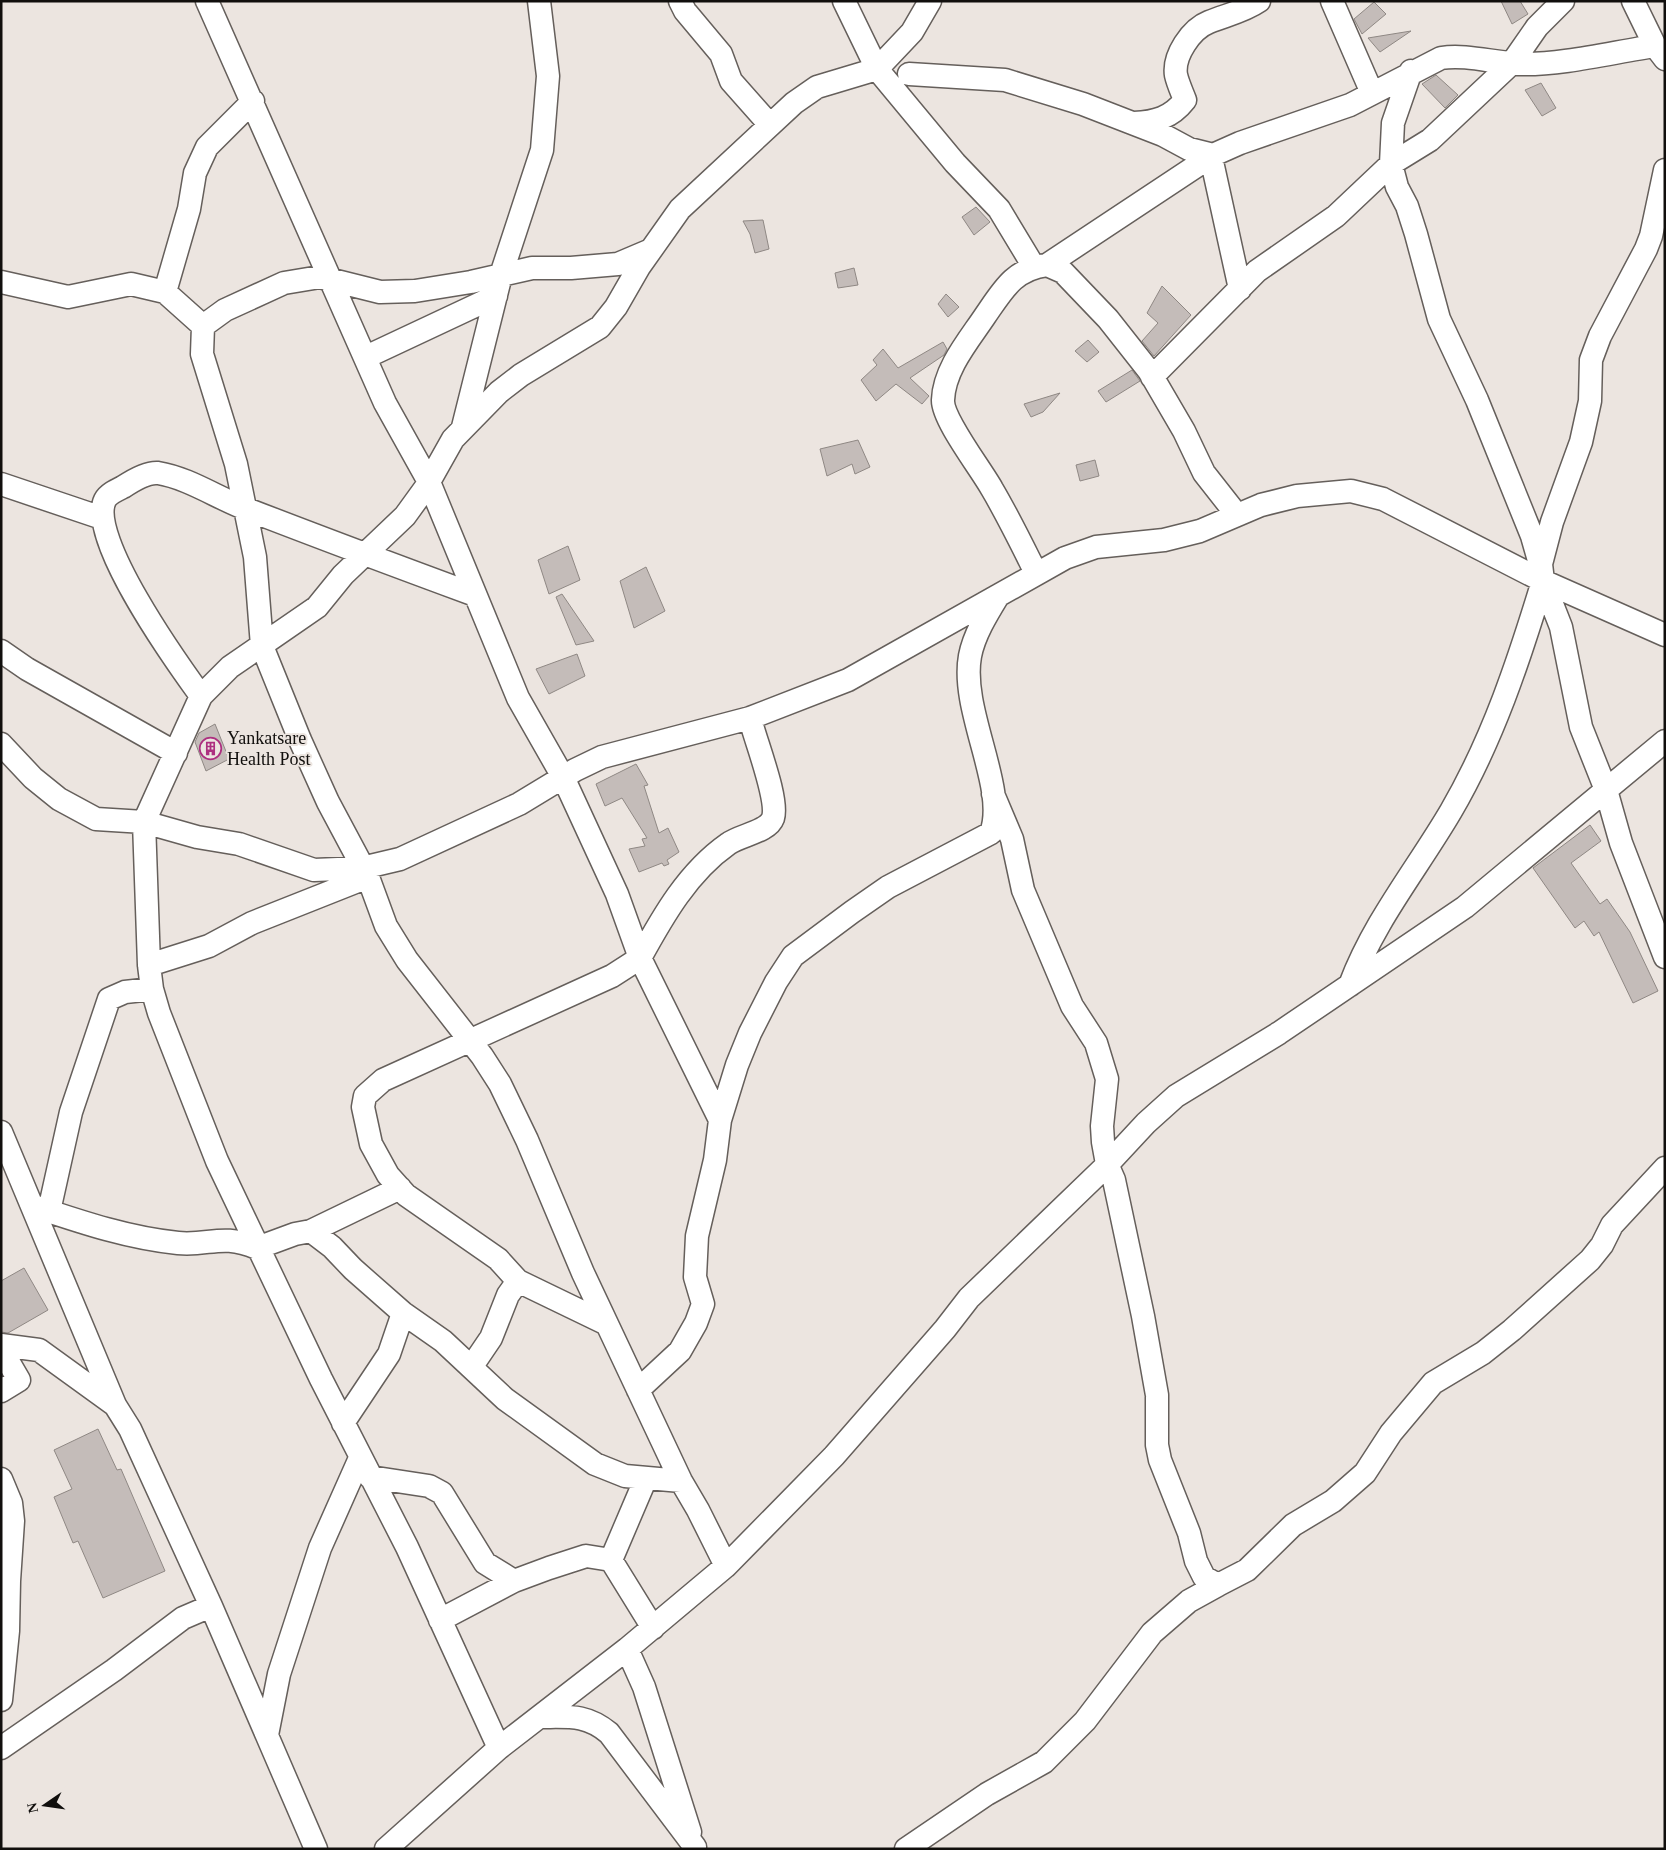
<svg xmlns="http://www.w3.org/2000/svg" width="1666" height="1850" font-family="'Times New Roman',serif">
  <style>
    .building { fill: #c4bcb9; stroke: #8f8884 }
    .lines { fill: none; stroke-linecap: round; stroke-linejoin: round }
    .minor-casing { stroke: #655f5b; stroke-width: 25 }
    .minor { stroke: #fff; stroke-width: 22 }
    .labels { text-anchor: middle; stroke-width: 4; stroke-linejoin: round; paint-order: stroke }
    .poi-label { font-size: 18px; fill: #110f0d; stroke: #ece5e0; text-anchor: start }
  </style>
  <rect width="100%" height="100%" fill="#ece5e0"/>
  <!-- building -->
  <path class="building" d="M1501 1H1520L1528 14 1512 24Z
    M1374 2 1386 14 1362 34 1354 19Z
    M1411 31 1380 52 1368 38Z
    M1436 75 1458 95 1445 108 1422 84Z
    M1541 83 1556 108 1542 116 1525 90Z
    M976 207 990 222 974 235 962 217Z
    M763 220 769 249 755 253 750 234 743 221Z
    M854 268 858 285 838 288 835 273Z
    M1162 286 1191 315 1154 356 1142 341 1158 323 1147 313Z
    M946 294 959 307 948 317 938 304Z
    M1088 340 1099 352 1087 362 1075 351Z
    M943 342 947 349 944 355 910 378 929 396 922 404 896 384 876 401 861 380 877 365 873 360 883 349 898 368Z
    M1132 370 1140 381 1106 402 1098 391Z
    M1060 393 1043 412 1031 417 1024 404Z
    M858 440 870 467 855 474 852 464 827 476 820 449Z
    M1095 460 1099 476 1080 481 1076 465Z
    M568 546 580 580 549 594 538 560Z
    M646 567 665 611 634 628 620 581Z
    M562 594 594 641 576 645 556 597Z
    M577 654 585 676 549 694 536 669Z
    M215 724 229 759 206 771 195 742 199 733Z
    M636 764 648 785 644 786 659 833 668 828 679 852 667 860 669 864 664 866 662 863 639 872 629 849 645 846 642 839 647 838 622 798 605 806 596 784Z
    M1590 825 1601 841 1571 863 1600 904 1607 899 1630 932 1658 991 1633 1003 1599 932 1594 936 1584 921 1575 928 1533 868Z
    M24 1268 48 1310 8 1333 1 1332V1281Z
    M98 1429 117 1470 121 1469 165 1571 103 1598 78 1541 73 1543 54 1497 72 1489 54 1450Z"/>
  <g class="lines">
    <defs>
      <path id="minor" d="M207 1 385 403 429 482 518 698 563 777 617 894 640 958 612 976 383 1080 365 1096 363 1107 371 1144 388 1175 406 1195 498 1259 518 1281 607 1324
        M680 1 685 11 721 54 731 81 770 125
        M844 1 877 69 955 163 999 209 1034 267
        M1332 1 1372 93
        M1633 1 1655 46 1665 59
        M1411 71 1393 123 1391 164 1397 187 1407 206 1416 234 1439 319 1477 400 1532 536 1540 564
        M909 74 1005 80 1083 104 1163 135 1189 149 1213 155
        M1134 123C1155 122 1171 118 1185 100 1182 92 1178 84 1176 75 1173 56 1191 29 1209 22 1226 15 1243 12 1259 1
        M1211 157 1240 289
        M1665 170 1651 236 1646 249 1600 336 1591 360 1590 401 1581 442 1552 522 1541 564 1543 581 1561 627 1581 727 1606 790 1621 843 1665 957
        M651 250 618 264 571 268H532L471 282 415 291 380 292 320 277 284 283 225 310 203 326 202 354 236 464 255 557 262 646 300 740 328 802 368 877 386 926 407 960 482 1056 500 1084 527 1140 583 1273 681 1481 698 1510 726 1566
        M1047 265 1063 272 1108 319 1149 371 1184 431 1204 473 1237 515
        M1 282 68 297 131 284 165 292 203 326
        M165 292 189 209 195 173 207 147 253 101
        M366 357 496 296
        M1152 377 1257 271 1336 216 1391 164 1430 140 1512 63 1537 27 1563 1
        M463 427 501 275 542 150 548 76 539 1
        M1 484 102 518
        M1036 573C1022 545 1008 516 992 489 981 469 942 419 943 400 944 369 969 340 985 316 1003 290 1014 269 1047 265L1213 155 1240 143 1350 105 1441 58C1467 54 1494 63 1521 64 1562 65 1614 52 1655 46
        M1 651 27 669 176 753
        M201 696C177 663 87 537 105 500 108 494 117 490 123 487 132 481 147 472 158 473 189 478 219 499 249 510 324 539 399 567 475 595
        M1 744 33 778 59 799 96 819 144 822 197 837 239 844 314 870 362 868 400 859 519 804 575 770 602 757 750 718 848 680 1065 558 1096 547 1164 540 1200 531 1261 505 1297 496 1351 491 1383 499 1543 581 1665 635
        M993 794 1012 839 1023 890 1072 1006 1096 1043 1107 1079 1102 1126 1103 1142 1107 1164 1114 1180 1143 1316 1157 1395V1445L1160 1460 1189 1533 1196 1561 1204 1577 1218 1585 1247 1570 1293 1525 1333 1501 1365 1473 1391 1433 1433 1383 1483 1353 1512 1330 1590 1260 1602 1245 1612 1225 1665 1168
        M149 965 209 946 252 923 368 877
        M1350 985C1374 921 1417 869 1451 811 1493 739 1519 660 1543 581
        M720 1120 640 958C663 916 688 872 728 844 740 835 768 832 773 818 779 799 755 740 750 718
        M1 1132 115 1405 130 1429 211 1606 316 1849
        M33 1206C81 1222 128 1238 178 1243 210 1246 222 1233 257 1248L295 1234 311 1231 332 1247 353 1269 403 1313 443 1341 505 1399 595 1464 625 1476 681 1481
        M49 1211 71 1112 109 999 125 992 152 989
        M311 1231 400 1188
        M1 1345 39 1350 115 1405
        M1 1349 19 1380 1 1391
        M472 1366 491 1338 508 1295 518 1281
        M638 1390 680 1351 696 1323 703 1304 695 1277 697 1236 715 1160 720 1120 737 1065 750 1033 776 982 793 956 852 912 888 887 991 833C1008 788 960 711 970 656 974 635 987 614 998 596
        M343 1423 389 1354 403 1313
        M370 1477 429 1486 442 1493 485 1563 514 1581
        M1 1479 11 1503 13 1521 9 1581 8 1631 1 1700
        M611 1560 646 1478
        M440 1620 514 1581 549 1568 586 1556 611 1560 653 1628
        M627 1649 644 1687 690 1832
        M540 1717C569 1717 586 1714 609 1733L695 1847
        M267 1735 279 1674 320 1548 360 1458
        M1 1748 114 1670 183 1618 211 1606
        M499 1748 407 1547 321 1379 217 1161 159 1013 152 989 149 965 144 822 201 696 230 667 317 607 343 575 405 516 426 487 453 439 499 392 521 375 600 327 616 307 639 267 680 209 794 103 817 87 877 69 912 32 930 1
        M386 1849 499 1748 627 1649 726 1566 834 1456 945 1329 969 1298 1106 1166 1146 1123 1176 1096 1279 1033 1465 907 1665 741
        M906 1849 987 1794 1044 1762 1085 1721 1152 1633 1189 1601 1218 1585"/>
    </defs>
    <!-- minor casing -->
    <use href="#minor" class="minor-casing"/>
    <!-- minor -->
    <use href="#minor" class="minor"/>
  </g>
  <!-- icons -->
  <defs>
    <symbol id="building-ring" viewBox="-11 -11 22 22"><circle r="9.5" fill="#ece5e0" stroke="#ad3080" stroke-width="1.5"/><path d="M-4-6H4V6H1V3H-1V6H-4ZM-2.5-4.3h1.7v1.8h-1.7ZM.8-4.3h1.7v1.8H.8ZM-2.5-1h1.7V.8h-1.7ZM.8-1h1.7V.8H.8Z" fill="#ad3080"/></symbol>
  </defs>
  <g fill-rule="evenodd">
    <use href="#building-ring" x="198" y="736" width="25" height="25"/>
  </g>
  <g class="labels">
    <!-- poi labels -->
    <g class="poi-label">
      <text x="227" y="744">Yankatsare<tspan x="227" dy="21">Health Post</tspan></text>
    </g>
  </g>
  <!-- border -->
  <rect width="1666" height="1850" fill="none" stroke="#110f0d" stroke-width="5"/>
  <!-- north arrow -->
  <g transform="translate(45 1805) rotate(257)" stroke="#ece5e0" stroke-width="4" paint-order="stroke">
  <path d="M0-4L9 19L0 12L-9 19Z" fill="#110f0d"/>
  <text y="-8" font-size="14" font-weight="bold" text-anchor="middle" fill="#110f0d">N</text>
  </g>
</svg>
